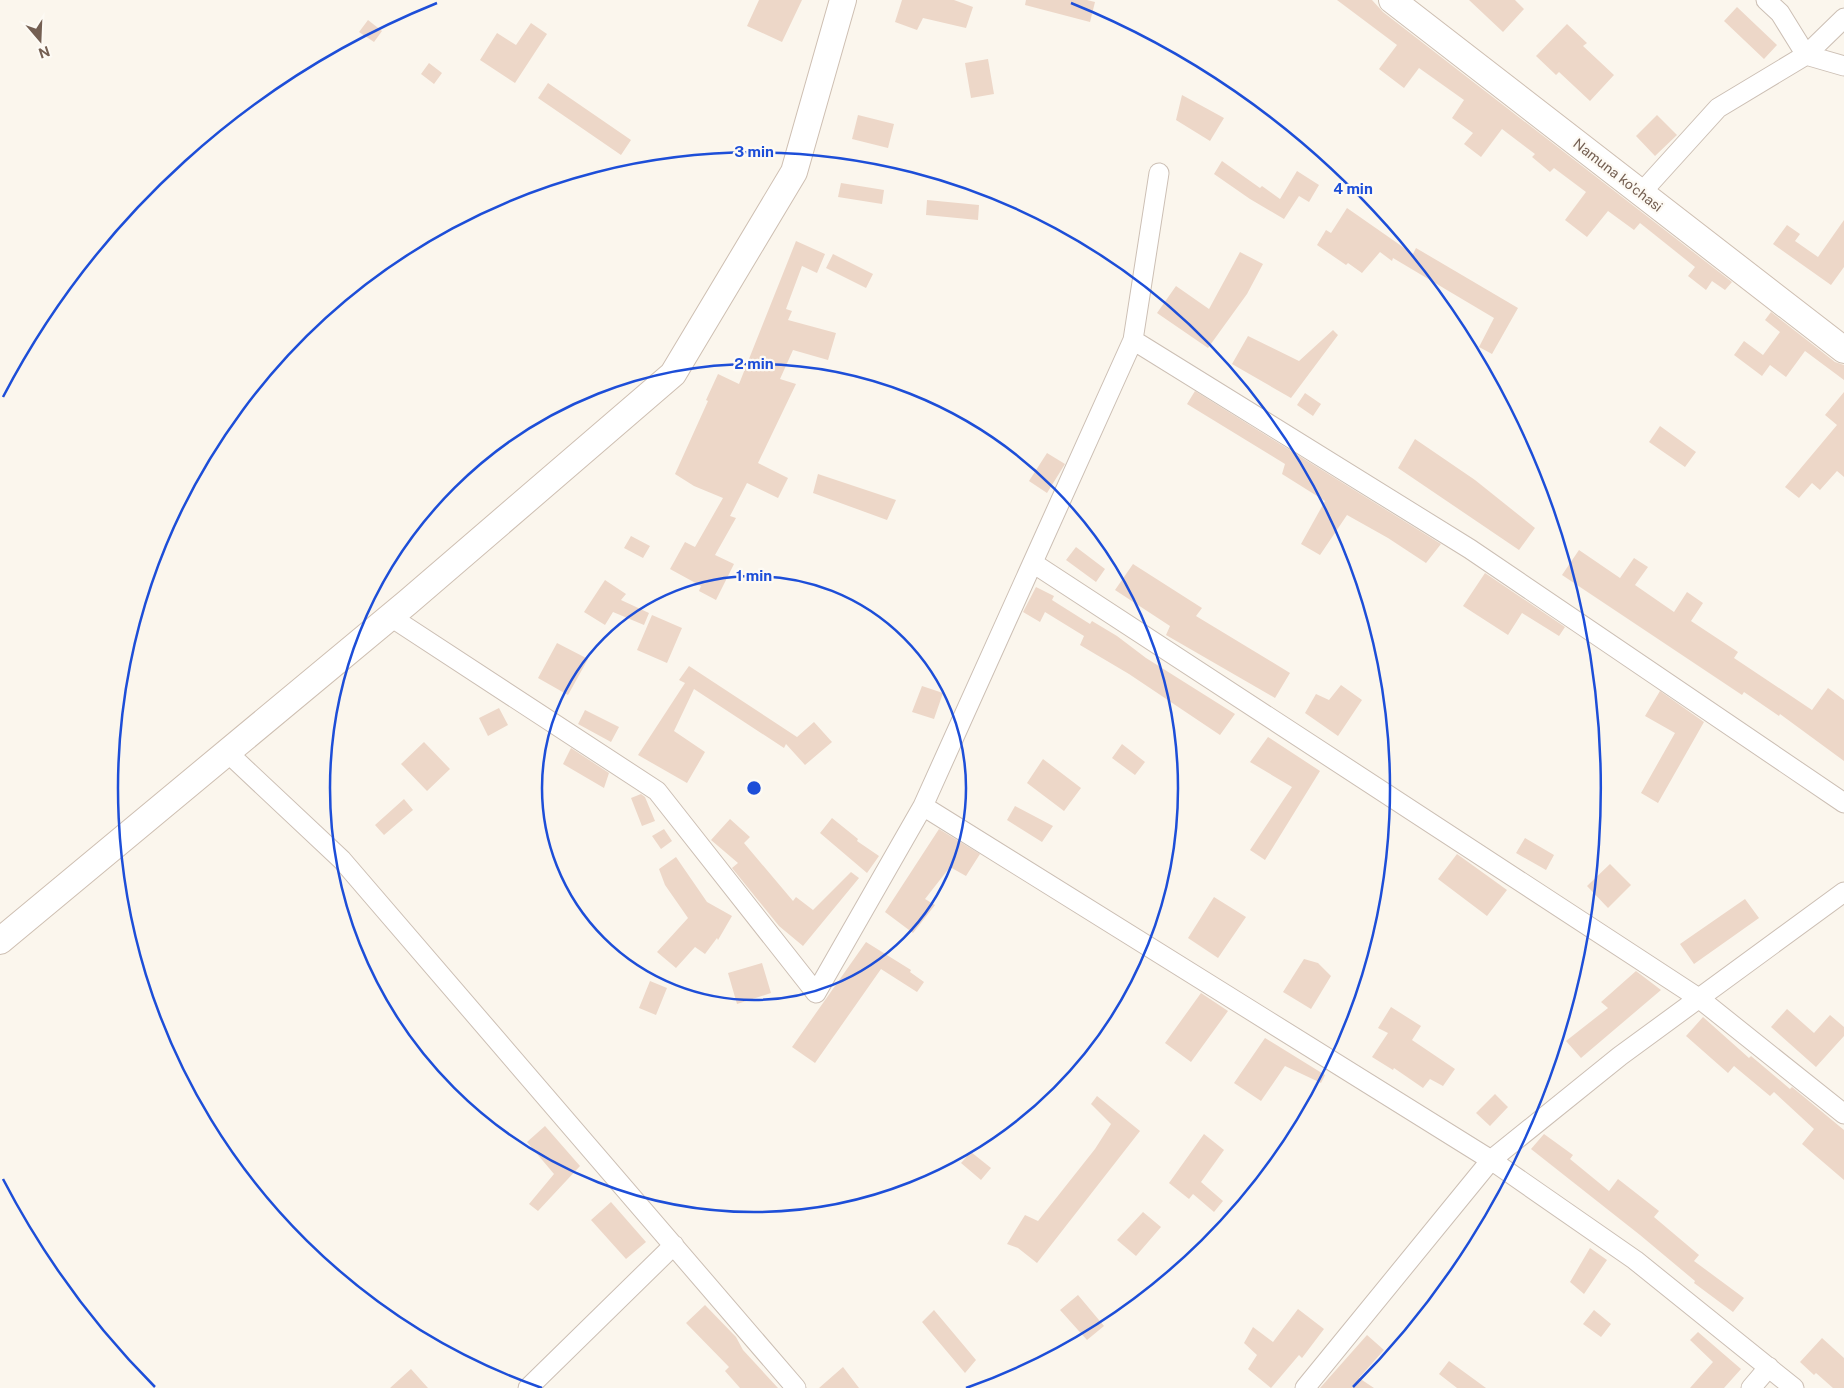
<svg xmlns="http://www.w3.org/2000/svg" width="1844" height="1388" font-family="'Public Sans',sans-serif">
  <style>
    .building { fill: #edd7c8 }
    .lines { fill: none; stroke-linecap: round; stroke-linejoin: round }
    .minor-casing { stroke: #ccbfb4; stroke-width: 21 }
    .secondary-casing { stroke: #cebfb2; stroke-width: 28 }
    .minor { stroke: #fff; stroke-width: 19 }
    .secondary { stroke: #fff; stroke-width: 26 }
    .ring { fill: none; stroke: #1d4ed8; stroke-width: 2.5 }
    .labels { text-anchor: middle; stroke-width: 4.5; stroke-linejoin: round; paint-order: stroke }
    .street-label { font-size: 14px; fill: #745f52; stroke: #fdfaf4 }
    .centre { fill: #1d4ed8; stroke: #fdfaf4; stroke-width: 2.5 }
    .ring-label { font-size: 15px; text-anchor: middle; font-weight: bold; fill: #1d4ed8; stroke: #fdfaf4; stroke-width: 4.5; stroke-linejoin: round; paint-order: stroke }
  </style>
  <rect width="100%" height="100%" fill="#fbf6ed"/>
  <!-- building -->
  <path class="building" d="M759 0H802L782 42 747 26Z
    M902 0H954L973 7 966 28 923 18 917 30 895 22Z
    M1026 0H1087L1095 2 1090 22 1025 5Z
    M1337 0H1372L1383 12 1732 282 1725 290 1712 281 1706 290 1688 276 1695 267 1640 223 1634 230 1608 211 1587 237 1565 220 1586 192 1554 168 1550 172 1532 157 1535 154 1502 129 1481 157 1464 144 1473 133 1452 118 1464 100 1419 68 1404 88 1379 69 1397 45Z
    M1469 0H1515L1524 9 1503 32Z
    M1737 7 1777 45 1764 59 1724 21Z
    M368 20 382 31 374 42 359 32Z
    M531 23 547 34 515 83 480 60 497 33 516 45Z
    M1567 24 1587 43 1583 46 1614 75 1590 101 1559 72 1556 75 1536 56Z
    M988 59 994 94 971 98 965 63Z
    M429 63 442 73 434 84 421 74Z
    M548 83 631 140 621 155 538 98Z
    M1182 95 1224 118 1210 141 1176 120Z
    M858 115 894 124 888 148 852 139Z
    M1657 115 1677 135 1655 156 1636 136Z
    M1222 161 1260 188 1262 186 1280 199 1297 171 1319 185 1309 202 1299 196 1284 219 1250 199 1214 174Z
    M841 183 884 190 882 204 838 197Z
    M927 200 979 205 978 220 926 215Z
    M1347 208 1413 254 1416 248 1518 308 1492 354 1479 347 1494 318 1393 258 1392 261 1380 252 1362 273 1348 263 1346 265 1317 245 1326 230 1331 233Z
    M1844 220V267L1831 285 1773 244 1787 225 1800 234 1795 241 1818 257Z
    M796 241 825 254 817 273 802 266 786 309 792 311 788 320 836 333 828 360 793 350 780 379 796 384 758 463 788 478 778 498 747 483 730 516 736 518 715 555 734 564 716 600 699 591 701 586 670 569 685 542 695 547 723 498 694 486 675 474 708 401 706 400 718 374 739 384Z
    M1240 252 1263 264 1247 294 1208 348 1157 313 1176 286 1209 309Z
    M833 254 873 274 866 288 826 268Z
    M1771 312 1835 362 1844 365V380L1805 351 1786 377 1770 365 1762 376 1734 355 1744 341 1763 355 1780 332 1765 320Z
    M1333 330 1338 335 1291 398 1232 364 1248 336 1299 361Z
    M1195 391 1441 544 1426 563 1388 538 1347 515 1320 555 1301 544 1325 501 1282 474 1285 464 1187 404Z
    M1844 392V477L1837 471 1820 490 1812 483 1799 498 1785 487 1837 425 1825 415Z
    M1305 393 1321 404 1313 416 1297 405Z
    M1660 426 1696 452 1685 467 1649 442Z
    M1415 439 1475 480 1535 528 1519 550 1398 468Z
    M1047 453 1065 464 1047 493 1029 481Z
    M818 474 896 500 887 520 813 493Z
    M631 536 650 546 643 558 624 548Z
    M1076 547 1105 569 1096 582 1066 560Z
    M1579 550 1620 578 1634 558 1648 567 1635 585 1674 612 1687 592 1703 603 1691 621 1738 652 1734 658 1812 710 1828 688 1844 700V761L1780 714 1779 716 1744 692 1742 695 1562 575Z
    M1133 564 1202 608 1196 616 1290 673 1275 698 1166 635 1170 626 1115 590Z
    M1485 573 1565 627 1559 636 1522 613 1508 635 1463 606Z
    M605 580 626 594 621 600 649 613 644 625 613 612 605 625 584 612Z
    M1036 587 1054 596 1052 600 1090 624 1092 621 1117 636 1146 658 1235 714 1220 735 1129 674 1080 645 1084 636 1045 612 1040 622 1023 612Z
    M652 615 682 628 667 663 637 650Z
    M557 643 588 659 568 695 538 678Z
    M689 666 797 737 814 722 832 742 805 765 786 744 784 748 694 689 674 731 705 752 687 783 638 755 685 683 679 680Z
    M1341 685 1362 700 1338 736 1305 713 1316 694 1329 700Z
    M922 686 943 693 934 719 912 712Z
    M1660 691 1704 722 1658 803 1641 793 1675 733 1645 716Z
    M499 708 508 725 488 736 479 718Z
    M585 710 619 727 611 742 578 724Z
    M1268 737 1320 771 1265 860 1250 850 1292 787 1250 762Z
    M424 742 450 769 427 791 401 764Z
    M1122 744 1145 762 1135 775 1112 758Z
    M571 748 609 773 604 788 563 764Z
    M1043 759 1081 788 1064 811 1027 783Z
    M641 794 645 797 655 821 642 826 631 798Z
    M404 799 413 810 384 835 375 825Z
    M1015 806 1053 826 1042 842 1007 820Z
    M832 818 858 839 857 841 879 856 867 873 820 833Z
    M730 819 750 837 744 843 793 901 796 897 813 910 851 872 859 878 803 946 779 926 732 868 738 863 711 840Z
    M664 829 672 841 661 849 652 836Z
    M939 829 980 854 966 876 950 867 925 899 935 905 913 933 885 912Z
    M1525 838 1554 855 1546 870 1516 853Z
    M1457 854 1507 890 1487 916 1438 879Z
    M676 857 707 902 732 916 718 940 717 938 705 954 695 947 676 968 657 952 688 918 665 885 659 869Z
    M1610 864 1631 885 1608 908 1587 886Z
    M1214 897 1246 917 1218 958 1188 938Z
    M1745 899 1759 918 1694 964 1680 944Z
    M866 942 911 970 910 972 924 982 917 992 881 969 815 1063 792 1047Z
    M1304 959 1318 963 1331 976 1311 1009 1283 992Z
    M762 963 771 993 737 1004 728 973Z
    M1636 971 1661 990 1581 1058 1566 1041 1608 1008 1601 1002Z
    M650 981 667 988 656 1015 639 1008Z
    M1201 993 1228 1011 1191 1062 1165 1043Z
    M1391 1007 1421 1026 1412 1040 1455 1069 1443 1086 1430 1079 1423 1088 1394 1068 1393 1070 1372 1057 1388 1033 1378 1028Z
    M1787 1009 1814 1033 1830 1015 1844 1027V1036L1816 1067 1771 1027Z
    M1703 1017 1749 1058 1751 1056 1790 1089 1792 1087 1844 1130V1180L1802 1144 1814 1129 1774 1092 1770 1096 1734 1066 1728 1073 1686 1036Z
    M1265 1038 1325 1075 1321 1083 1285 1066 1261 1101 1234 1083Z
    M1495 1094 1508 1107 1490 1126 1476 1113Z
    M1097 1096 1140 1131 1037 1263 1018 1248 1007 1244 1025 1215 1038 1221 1095 1149 1111 1124 1091 1104Z
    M545 1126 580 1166 538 1211 529 1204 554 1174 527 1142Z
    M1204 1134 1224 1150 1201 1182 1223 1201 1214 1212 1193 1194 1189 1199 1169 1183Z
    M1544 1134 1573 1155 1570 1159 1609 1191 1618 1179 1659 1211 1654 1217 1699 1255 1694 1261 1744 1298 1733 1312 1694 1283 1695 1281 1640 1235 1531 1149Z
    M971 1152 991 1168 981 1180 961 1163Z
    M611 1202 646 1242 626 1259 591 1220Z
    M1143 1212 1161 1227 1136 1256 1117 1240Z
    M1590 1248 1607 1260 1584 1294 1570 1282Z
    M1078 1295 1104 1326 1087 1340 1060 1310Z
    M705 1305 736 1337 743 1350 778 1388H740L725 1371 729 1367 686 1323Z
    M1298 1309 1324 1329 1302 1358 1299 1355 1271 1388 1248 1369 1257 1355 1244 1343 1253 1327 1273 1342Z
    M934 1310 976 1360 965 1373 922 1322Z
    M1594 1310 1611 1324 1601 1337 1583 1324Z
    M1698 1332 1741 1369 1724 1388H1690L1713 1362 1690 1340Z
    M1367 1335 1384 1350 1359 1378 1374 1388H1320Z
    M1822 1338 1844 1358V1388H1833L1816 1373 1814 1375 1800 1362Z
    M1449 1361 1486 1388H1457L1439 1374Z
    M843 1367 859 1388H819Z
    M411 1369 428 1388H390Z"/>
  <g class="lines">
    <defs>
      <path id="minor" d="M1766 0 1780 13 1806 55 1844 18
        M1641 193 1718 108 1806 55 1844 66
        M1133 340 1470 549 1844 803
        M1033 563 1700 999 1844 1114
        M391 617 657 791 816 993 923 806 1133 340 1159 173
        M227 752 342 860 796 1388
        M923 806 1491 1160 1635 1260 1794 1388
        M528 1388 674 1245
        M1305 1388 1491 1160 1620 1056 1844 892
        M1751 1388 1769 1367"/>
      <path id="secondary" d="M1392 0 1844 350
        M0 941 408 602 673 374 794 172 843 0"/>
    </defs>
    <!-- minor casing -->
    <use href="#minor" class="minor-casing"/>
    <!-- secondary casing -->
    <use href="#secondary" class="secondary-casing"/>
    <!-- minor -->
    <use href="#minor" class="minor"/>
    <!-- secondary -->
    <use href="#secondary" class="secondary"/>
  </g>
  <!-- distance rings -->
  <g class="ring">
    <circle cx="754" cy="788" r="212"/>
    <circle cx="754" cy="788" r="424"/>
    <path d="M542 1388A636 636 0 1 1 966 1388"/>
    <path d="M155 1387A847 847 0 0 1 3 1179M3 397A847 847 0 0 1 437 3M1071 3A847 847 0 0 1 1353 1387"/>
  </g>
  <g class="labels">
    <!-- street labels -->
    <g class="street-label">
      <text transform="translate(1618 175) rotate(38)" y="5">Namuna ko'chasi</text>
    </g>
  </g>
  <circle cx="754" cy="788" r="8" class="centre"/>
  <g class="ring-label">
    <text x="754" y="157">3 min</text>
    <text x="1353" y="194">4 min</text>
    <text x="754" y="369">2 min</text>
    <text x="754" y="581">1 min</text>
  </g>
  <!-- north arrow -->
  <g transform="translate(40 40) rotate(161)" stroke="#fdfaf4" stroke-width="4" paint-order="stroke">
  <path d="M0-4L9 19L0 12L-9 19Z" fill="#745f52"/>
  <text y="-8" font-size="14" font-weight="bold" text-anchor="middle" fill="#745f52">N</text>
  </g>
</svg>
